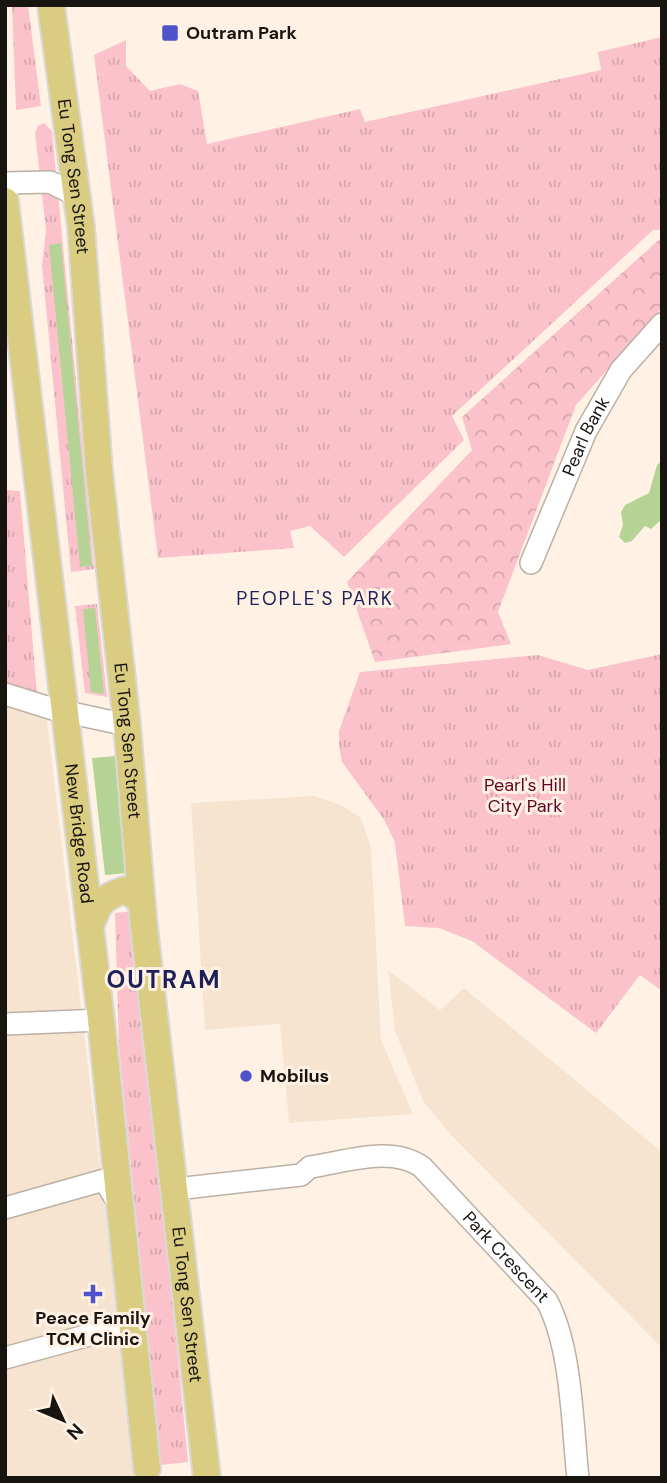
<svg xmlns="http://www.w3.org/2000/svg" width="667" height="1483" font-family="'DM Sans',sans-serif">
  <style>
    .built { fill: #f6e4d1 }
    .grass { fill: url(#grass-tufts) }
    .forest { fill: url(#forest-crowns) }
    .water { fill: #b5d394 }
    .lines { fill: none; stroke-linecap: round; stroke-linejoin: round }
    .minor-casing { stroke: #bcb0a4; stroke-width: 24 }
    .major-casing { stroke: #dad9d9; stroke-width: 30 }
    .minor { stroke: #fff; stroke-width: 21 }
    .major { stroke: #dacc80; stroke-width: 26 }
    .poi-dot { fill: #4f53c9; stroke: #fff2e5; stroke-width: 2.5 }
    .labels { text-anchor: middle; stroke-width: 6; stroke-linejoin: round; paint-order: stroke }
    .poi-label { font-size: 18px; font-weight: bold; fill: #181410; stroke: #fff2e5; text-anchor: start }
    .street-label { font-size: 18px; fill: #181410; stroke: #fff2e5 }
    .park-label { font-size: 18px; fill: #5d0224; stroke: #fff2e5 }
    .neighbourhood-label { font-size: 19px; letter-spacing: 2px; fill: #1e2059; stroke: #fff2e5 }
    .district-label { font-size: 24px; font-weight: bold; letter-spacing: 2px; fill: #1e2059; stroke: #fff2e5 }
  </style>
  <defs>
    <pattern id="grass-tufts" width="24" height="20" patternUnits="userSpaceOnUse" patternTransform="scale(1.75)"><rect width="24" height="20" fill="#fbc2cb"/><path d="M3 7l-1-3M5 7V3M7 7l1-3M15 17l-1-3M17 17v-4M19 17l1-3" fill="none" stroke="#d6a6ad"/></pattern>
    <pattern id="forest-crowns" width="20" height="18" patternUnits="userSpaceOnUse" patternTransform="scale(1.75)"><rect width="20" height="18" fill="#fbc2cb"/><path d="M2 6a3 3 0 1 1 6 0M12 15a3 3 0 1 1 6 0" fill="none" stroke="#d6a6ad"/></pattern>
  </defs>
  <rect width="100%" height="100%" fill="#fff2e5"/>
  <!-- built -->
  <path class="built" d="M5 707 47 720 137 1478H5Z
    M314 796 341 805 361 818 371 847 381 1040 413 1114 289 1123 280 1024 205 1030 191 803Z
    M388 970 440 1010 464 988 662 1152V1348L452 1136 423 1101 395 1031Z"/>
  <!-- grass -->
  <path class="grass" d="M12 5H28L41 106 16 110Z
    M662 37V230H653L452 416 464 440 344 557 310 526 290 531 294 548 158 558 94 55 126 40V66L150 91 180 84 198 91 207 144 360 109 365 122 601 70 598 52Z
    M44 123 52 131 94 569 71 572 42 265 46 230 35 133 38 126Z
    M5 490 20 491 37 694 5 684Z
    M97 604 107 697 85 693 75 606Z
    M662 654V991L640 975 596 1033 472 941 439 928 405 926 395 843 385 821 342 762 339 746V731L360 672 538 655 588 670Z
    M135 911 188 1462 161 1465 119 1047 115 913Z"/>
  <!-- forest -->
  <path class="forest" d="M662 237V308L576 405 498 612 511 644 375 662 347 582 472 450 462 417Z"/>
  <!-- water -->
  <path class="water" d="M61 243 92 566 80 567 49 245Z
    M662 461V519L651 529 645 526 632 541 625 543 619 537 623 525 621 512 625 505 649 493 657 465Z
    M95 608 104 694 91 692 83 609Z
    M115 756 128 873 105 875 92 758Z"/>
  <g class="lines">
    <defs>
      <g id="minor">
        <path d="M5 183 50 182 78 196"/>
        <path id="s1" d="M531 563 586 431 621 370 662 324"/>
        <path d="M5 694 53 709 127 725"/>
        <path d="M5 1024 101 1020"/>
        <path id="s2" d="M176 1189 301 1175 310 1167C346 1162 391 1145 422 1167L547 1301C572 1349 572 1423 578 1478"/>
        <path d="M5 1208 104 1180 119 1204"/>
        <path d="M5 1358 133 1323"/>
      </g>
      <g id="major">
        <path id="s3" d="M51 5 81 227 99 471 127 725 143 918 207 1478"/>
        <path id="s4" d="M5 201 101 1020 147 1468"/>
        <path d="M90 927C98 904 100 898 125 890L141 900"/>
      </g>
    </defs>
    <!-- minor casing -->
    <use href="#minor" class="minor-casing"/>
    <!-- major casing -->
    <use href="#major" class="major-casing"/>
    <!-- minor -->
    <use href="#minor" class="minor"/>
    <!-- major -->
    <use href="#major" class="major"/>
  </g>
  <!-- markers -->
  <g class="poi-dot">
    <rect x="161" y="24" width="18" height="18" rx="3.5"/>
    <circle cx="246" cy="1076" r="7"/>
    <path d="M89.5 1283.5h7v7h7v7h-7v7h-7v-7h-7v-7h7z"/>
  </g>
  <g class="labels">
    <!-- poi labels -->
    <g class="poi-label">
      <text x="186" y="39">Outram Park</text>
      <text x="260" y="1082">Mobilus</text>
      <text x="93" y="1324" text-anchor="middle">Peace Family<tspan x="93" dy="21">TCM Clinic</tspan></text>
    </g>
    <!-- street labels -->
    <g class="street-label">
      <text dy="6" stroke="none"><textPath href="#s3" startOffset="173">Eu Tong Sen Street</textPath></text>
      <text dy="6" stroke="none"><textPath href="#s1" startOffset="138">Pearl Bank</textPath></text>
      <text dy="6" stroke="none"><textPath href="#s3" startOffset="740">Eu Tong Sen Street</textPath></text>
      <text dy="6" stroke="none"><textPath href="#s4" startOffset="637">New Bridge Road</textPath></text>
      <text dy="6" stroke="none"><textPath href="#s2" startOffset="376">Park Crescent</textPath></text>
      <text dy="6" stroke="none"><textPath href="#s3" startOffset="1307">Eu Tong Sen Street</textPath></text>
    </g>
    <!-- park labels -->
    <g class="park-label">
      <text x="525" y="791">Pearl's Hill<tspan x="525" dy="21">City Park</tspan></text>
    </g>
    <!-- neighbourhood labels -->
    <g class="neighbourhood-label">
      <text x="315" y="605">PEOPLE'S PARK</text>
    </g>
    <!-- district labels -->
    <g class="district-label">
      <text x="164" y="988">OUTRAM</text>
    </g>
  </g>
  <!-- border -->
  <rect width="667" height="1483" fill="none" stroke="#181410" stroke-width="14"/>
  <!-- north arrow -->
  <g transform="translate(63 1420) rotate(134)" stroke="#fff2e5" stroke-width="5" paint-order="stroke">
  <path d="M0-5L12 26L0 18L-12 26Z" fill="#181410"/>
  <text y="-10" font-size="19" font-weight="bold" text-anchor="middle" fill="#181410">N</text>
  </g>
</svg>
